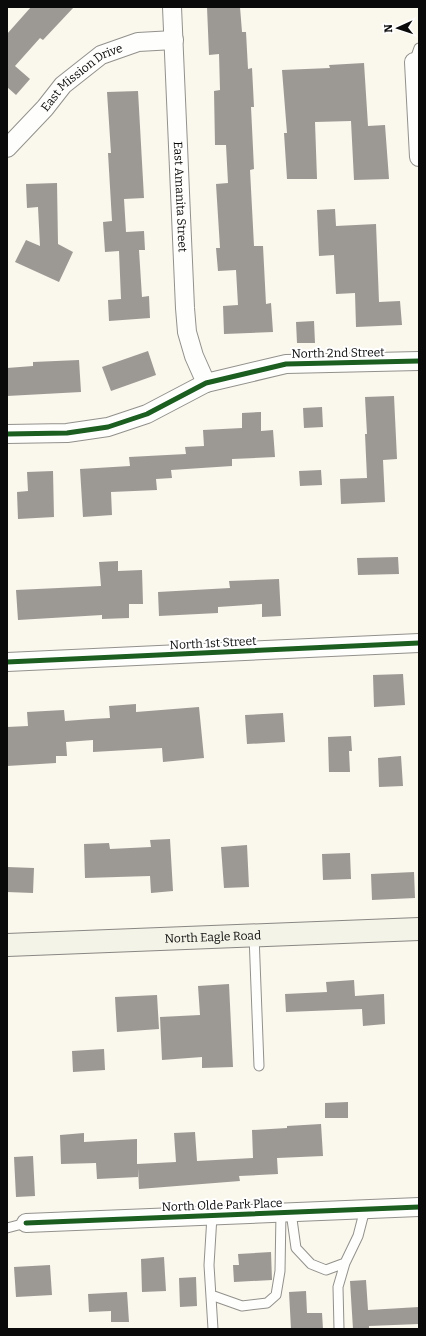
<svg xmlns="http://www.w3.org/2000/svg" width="426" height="1336" font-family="Bitter,serif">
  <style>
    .building { fill: #9c9994 }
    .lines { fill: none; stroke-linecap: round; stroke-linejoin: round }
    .service-casing { stroke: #92918c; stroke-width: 11 }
    .minor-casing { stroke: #92918c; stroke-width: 20 }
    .secondary-casing { stroke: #898783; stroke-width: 24 }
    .service { stroke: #fefefc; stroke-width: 9 }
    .minor { stroke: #fefefc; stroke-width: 18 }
    .secondary { stroke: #f4f3e7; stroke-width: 22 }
    .cycleway-casing { stroke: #fff; stroke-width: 8 }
    .cycleway { stroke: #1b5e20; stroke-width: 5 }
    .labels { text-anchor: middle; stroke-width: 4; stroke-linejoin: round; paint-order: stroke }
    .street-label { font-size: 12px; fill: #0a0a0a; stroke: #fff }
  </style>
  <rect width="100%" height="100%" fill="#faf7ed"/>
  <!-- building -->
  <path class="building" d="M31 7H74L43 40 40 38 15 66 30 79 16 95 7 87V34Z
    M207 7H240L242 32H246L248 69 252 68 254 107H251L254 169 250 170 254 246H263L266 304 271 303 273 332 224 334 223 306 238 305 236 270 218 271 216 248H220L216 184 228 183 226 145H215L214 91 220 90 219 54 209 55Z
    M364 63 368 126 385 125 389 179 354 180 351 121 315 122 317 179H287L284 133H287L282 70 330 68 329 65Z
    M138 91 144 198 124 199 126 232 144 231 145 250H139L142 297 149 296 150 318 109 321 108 300 121 299 119 251 105 252 103 222 112 221 108 153H111L107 92Z
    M57 183 58 244 73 252 59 282 15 262 26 240 40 246 38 207 27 208 26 184Z
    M335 209 336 226 376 224 379 302 400 301 402 325 356 327 355 293 336 294 334 255 319 256 317 210Z
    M314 321 315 343H297L296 322Z
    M148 351 156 375 111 391 102 367Z
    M79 360 81 392 7 396V368L33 366V362Z
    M394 396 397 459 383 460 385 502 341 504 340 479 367 478 365 434H367L365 397Z
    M322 407 323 427 304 428 303 408Z
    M261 412V431L273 430 275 457 232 459V466L171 470 172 478 156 479 157 490 111 492 112 515 83 517 80 469 130 466 129 457 186 454 185 447 204 446 203 430 242 428V413Z
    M321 470 322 485 300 486 299 471Z
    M53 471 54 517 18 519 17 492 28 491 27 472Z
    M398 557 399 574 358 575 357 558Z
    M118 561V571L142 570 143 604H129V618L102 619V615L18 620 16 590 101 586 99 562Z
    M279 579 281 616 262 617V604L218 607V613L159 616 158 592 230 588 229 581Z
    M403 674 405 705 374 707 373 675Z
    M136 704V712L199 707 204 758 163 762 162 748 93 752V740L66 742 67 756H56V763L7 766V727L28 726 27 712 64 710 65 721 92 719 110 718 109 706Z
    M283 713 285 742 247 744 245 715Z
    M351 736 352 751H349L350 772H329L328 737Z
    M401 756 403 786 379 787 378 758Z
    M170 839 173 891 151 893 150 876 85 878 84 844 109 843 110 849 151 847 150 840Z
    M247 845 249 887 224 888 221 847Z
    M350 853 351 879 323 880 322 854Z
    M7 867 34 868 33 893 7 892Z
    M414 872 415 898 372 900 371 874Z
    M354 980 355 996 384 994 385 1024 363 1026 362 1009 286 1012 285 994 327 992 326 982Z
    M229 984 233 1067 202 1068V1057L162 1060 160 1017 200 1015 198 986Z
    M157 995 159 1029 117 1032 115 997Z
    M104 1049 105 1070 73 1072 72 1051Z
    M348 1102V1118H325V1103Z
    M321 1124 323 1156 277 1158 278 1174 239 1176 240 1181 139 1189 138 1168V1177L97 1179 96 1163 61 1164 60 1135 84 1133V1142L137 1139V1164L176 1162 174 1133 195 1132 197 1161 253 1158 252 1130 287 1128V1126Z
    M33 1156 35 1196 16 1197 14 1157Z
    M271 1252 272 1280 234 1282 233 1265H239L238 1254Z
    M164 1257 166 1291 142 1292 141 1259Z
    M50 1265 52 1295 16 1297 14 1267Z
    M196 1277 197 1306 180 1307 179 1278Z
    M366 1280 368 1310 419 1307V1324L369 1326V1329H353L350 1281Z
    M306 1291 307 1313H322L323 1329H291L289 1292Z
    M127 1292 129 1322H111V1311L89 1312 88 1294Z"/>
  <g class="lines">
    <defs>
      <path id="service" d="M414 62 419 48
        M254 935 259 1066
        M291 1212 296 1248 311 1264 326 1270 345 1263 358 1236 365 1209
        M212 1216 209 1265 213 1329
        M7 1228 26 1223
        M211 1295 242 1306 267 1303 276 1295 280 1271 281 1213
        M339 1329 338 1287 345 1263"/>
      <g id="minor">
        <path id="s1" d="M172 7 185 308 187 332 194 356 206 383"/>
        <path d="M414 62 419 157"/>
        <path id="s2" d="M7 148 45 108 63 85 101 55 138 42 174 40"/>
        <path d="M7 434 67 433 108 427 147 414 206 383 286 364 419 361"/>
        <path d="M7 662 419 643"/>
        <path d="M26 1223 419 1207"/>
      </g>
      <g id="secondary">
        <path id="s3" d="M7 945 419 929"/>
      </g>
    </defs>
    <!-- service casing -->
    <use href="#service" class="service-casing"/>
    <!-- minor casing -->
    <use href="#minor" class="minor-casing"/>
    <!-- secondary casing -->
    <use href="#secondary" class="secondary-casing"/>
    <!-- service -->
    <use href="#service" class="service"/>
    <!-- minor -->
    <use href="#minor" class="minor"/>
    <!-- secondary -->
    <use href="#secondary" class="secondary"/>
    <defs>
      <path id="cycleway" d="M7 434 67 433 108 427 147 414 206 383 286 364 419 361
        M7 662 419 643
        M26 1223 419 1207"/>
    </defs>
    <!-- cycleway casing -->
    <use href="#cycleway" class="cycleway-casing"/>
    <!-- cycleway -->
    <use href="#cycleway" class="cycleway"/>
  </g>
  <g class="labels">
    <!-- street labels -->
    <g class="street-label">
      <text dy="4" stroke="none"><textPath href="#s2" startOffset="104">East Mission Drive</textPath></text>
      <text dy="4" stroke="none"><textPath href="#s1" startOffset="190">East Amanita Street</textPath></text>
      <text transform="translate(338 353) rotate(-1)" y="4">North 2nd Street</text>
      <text transform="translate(213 643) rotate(-3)" y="4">North 1st Street</text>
      <text dy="4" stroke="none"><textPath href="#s3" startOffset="206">North Eagle Road</textPath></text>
      <text transform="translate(222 1205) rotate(-2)" y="4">North Olde Park Place</text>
    </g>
  </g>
  <!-- border -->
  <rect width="426" height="1336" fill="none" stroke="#0a0a0a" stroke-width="16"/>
  <!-- north arrow -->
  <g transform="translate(398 28) rotate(267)" stroke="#ffffff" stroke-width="3" paint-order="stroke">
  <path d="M0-3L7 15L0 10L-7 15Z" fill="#0a0a0a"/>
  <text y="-6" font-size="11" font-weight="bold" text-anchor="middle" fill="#0a0a0a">N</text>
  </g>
</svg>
